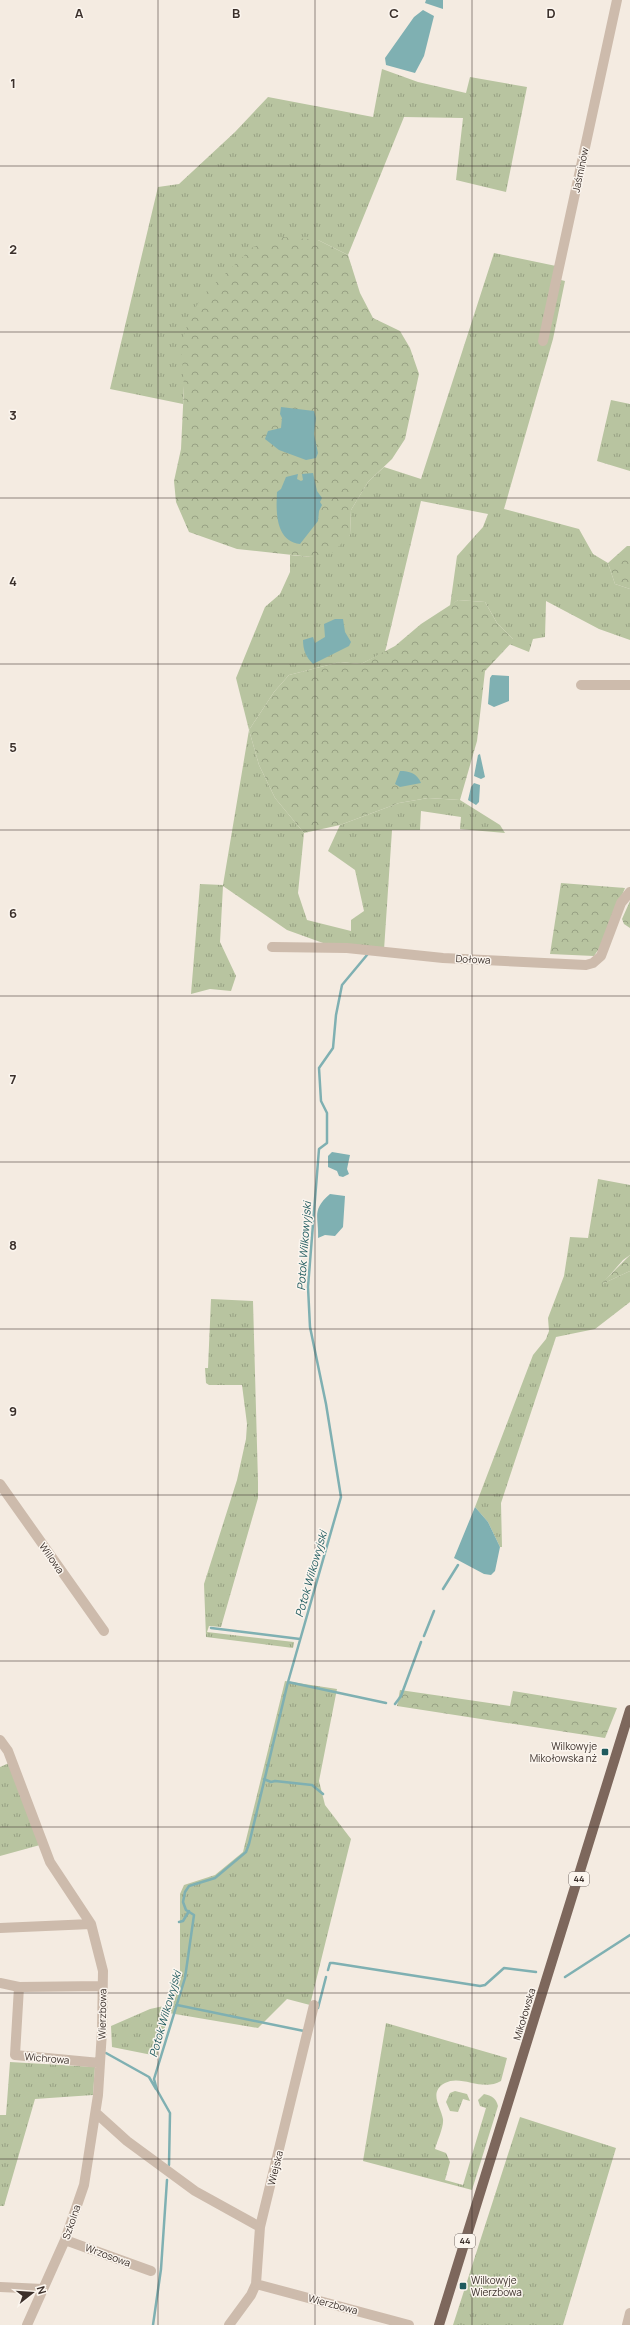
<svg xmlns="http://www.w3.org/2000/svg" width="630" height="2325" font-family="Manrope,sans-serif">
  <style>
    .grass { fill: url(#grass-tufts) }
    .forest { fill: url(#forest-crowns) }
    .water { fill: #7fb0b2 }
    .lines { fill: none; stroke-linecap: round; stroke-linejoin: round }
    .stream { stroke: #7fb0b2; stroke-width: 2.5 }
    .minor { stroke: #cdbbac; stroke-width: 10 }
    .major { stroke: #7d675c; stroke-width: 10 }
    .grid { fill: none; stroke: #3b302b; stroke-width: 1; stroke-opacity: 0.55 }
    .poi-dot { fill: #1f5a5e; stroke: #fbf5ee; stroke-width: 1.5 }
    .labels { text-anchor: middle; stroke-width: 3; stroke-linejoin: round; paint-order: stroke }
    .shield { fill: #fbf5ee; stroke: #756b66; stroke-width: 1 }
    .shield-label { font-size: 9px; font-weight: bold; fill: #3b302b }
    .street-label { font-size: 10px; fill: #3b302b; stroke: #fbf5ee }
    .poi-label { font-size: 10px; fill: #3b302b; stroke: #fbf5ee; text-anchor: end }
    .water-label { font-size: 11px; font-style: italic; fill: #1f5a5e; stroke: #fbf5ee }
    .grid-label { font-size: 13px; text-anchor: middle; font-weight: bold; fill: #3b302b; stroke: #fbf5ee; stroke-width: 3; stroke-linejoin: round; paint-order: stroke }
  </style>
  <defs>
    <pattern id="grass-tufts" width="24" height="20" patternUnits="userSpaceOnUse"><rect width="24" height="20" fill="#b8c4a0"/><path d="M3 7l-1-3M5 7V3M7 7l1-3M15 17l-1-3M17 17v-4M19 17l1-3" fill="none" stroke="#97a083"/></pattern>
    <pattern id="forest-crowns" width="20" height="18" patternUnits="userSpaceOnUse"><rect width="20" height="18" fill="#b8c4a0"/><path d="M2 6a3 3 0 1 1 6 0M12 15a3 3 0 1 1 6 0" fill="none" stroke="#97a083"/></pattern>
  </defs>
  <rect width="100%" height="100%" fill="#f4ebe1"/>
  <!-- grass -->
  <path class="grass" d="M382 69 418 82 466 93 470 77 527 87 506 192 456 180 463 118 404 117 348 255 318 240 184 386 183 404 110 389 158 187 179 184 235 132 268 97 373 117Z
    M494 253 556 266 561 280 565 281 553 339 504 509 579 529 593 554 608 563 615 584 630 589V640L599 629 546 601 545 637 533 639 529 652 509 644 513 639 497 623 485 602 458 600 450 606 457 556 483 527 488 514 421 501 385 652 361 664 340 662 289 675 274 692 249 730 259 765 275 798 304 833 298 893 307 920 351 931V920L364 911 355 870 328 851 340 825 399 803 428 798 460 800 500 825 505 833 460 829 461 817 421 811 420 830H392L384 950 348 952 287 930 223 886 220 942 236 976 231 991 210 989 191 994 200 884 223 885 249 730 236 678 265 607 280 594 290 572V555L311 557 350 535 351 510 368 482 384 467 421 479Z
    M611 400 630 404V471L597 461Z
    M598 1179 630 1185V1255L623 1260 602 1284 630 1271V1302L595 1329 556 1337 501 1503 502 1547H500L488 1522 475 1507 533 1355 546 1339 549 1331 548 1318 564 1276 570 1237 588 1238Z
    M211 1299 253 1301 258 1482V1498L221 1627 209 1626 207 1632 294 1642 293 1648 206 1637 204 1584 237 1480 246 1439 247 1424 242 1385H209L206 1383 205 1368H208Z
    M285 1681 337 1689 319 1781 325 1805 351 1839 310 2005 287 1999 258 2028 169 2013 157 2056 112 2047 111 2026 150 2009 173 2004 180 1976V1894L184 1885 215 1875 243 1852Z
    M9 1763 40 1845 0 1856V1767Z
    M386 2023 507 2058 501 2081C482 2092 461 2074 445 2083 428 2092 441 2107 443 2119 444 2127 437 2141 435 2149L446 2153 450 2162 445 2180 463 2185 486 2108 480 2106 478 2100 484 2094C492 2096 496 2098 498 2106L472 2190 363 2161Z
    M10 2062 95 2067 93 2095 35 2099 4 2206H0V2115H6Z
    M455 2091 467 2094 470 2101 463 2099 458 2112 450 2111 446 2102 450 2093Z
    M520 2117 616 2148 563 2325H453Z"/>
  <!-- forest -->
  <path class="forest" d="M283 237 318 240 348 255 360 293 373 318 400 331 410 348 419 374 405 439 392 459 368 482 351 510 350 535 332 553 311 557 237 549 189 532 176 502 174 481 181 449 184 386 181 344 190 317 203 295 253 247Z
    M627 546H630V589L615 584 608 563Z
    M458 600 485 602 497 623 514 640 485 671 477 741 460 800 428 798 399 803 340 825 304 833 275 798 259 765 249 730 274 692 289 675 340 662 361 664 395 646 421 624Z
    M561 883 625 888 600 947 594 956 550 954Z
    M630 901V928L624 924 622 919Z
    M630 1255V1271L600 1285Z
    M400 1690 510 1706 513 1691 617 1708 605 1738 397 1706Z"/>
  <!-- water -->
  <path class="water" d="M426 0H443V9L425 3Z
    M423 10 434 16 424 56 415 73 386 65 385 58 414 17Z
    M281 407 314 411 316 418 314 434 318 453 316 458 306 460 279 450 265 439 268 431 281 428 282 418 280 414Z
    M313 473 317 491 322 498 320 502 322 505 319 511 318 521 300 544C275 541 276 511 277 492L281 489 286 477 298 474 297 479 301 481 303 480 302 474Z
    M335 619H343L345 632 351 642 349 646 313 664C306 657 303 650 303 640L313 637 315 643 325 637 324 624Z
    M492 675 509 676V701L494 707 488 704 490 678Z
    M480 754 485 777 481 779 474 776 478 755Z
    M400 771C409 771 417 773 421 783L400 787 395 784Z
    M474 783 480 785 479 802 476 805 468 800 471 787Z
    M332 1152 350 1155 347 1169 349 1174 343 1177 339 1176 337 1171 328 1167V1156Z
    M330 1194 345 1196 343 1227 335 1236 325 1235 318 1238C319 1217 311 1210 330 1194Z
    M475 1507 488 1522 500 1547 495 1571 491 1575 484 1574 454 1558Z"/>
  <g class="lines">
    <!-- stream -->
    <path class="stream" d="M443 1589 458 1565
      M211 1628 300 1639
      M424 1636 434 1611
      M288 1682 386 1703
      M395 1704 401 1696 421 1642
      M264 1779 271 1782 275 1781 312 1785 323 1794
      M179 1922 183 1921 189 1911
      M328 1970 330 1963H333L480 1986 485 1985 504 1968 536 1972
      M565 1977 630 1935
      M177 2005 304 2031
      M318 2008 326 1977
      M106 2053 149 2077 156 2089
      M169 2165 170 2113 157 2090 154 2079 185 1978 194 1915 186 1910 183 1902 185 1892 189 1886 215 1878 246 1852 249 1844 288 1682 341 1497 326 1404 310 1327 308 1287 319 1149 327 1143V1113L321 1101 319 1068 333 1048 336 1015 342 985 367 955
      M153 2325 161 2269 167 2180"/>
    <!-- minor -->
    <path class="minor" d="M543 341 617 0
      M581 685H630
      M272 947 347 948 443 958 586 965 593 963 601 956 621 903 630 892
      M0 1484 104 1631
      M0 1740 8 1751 50 1862 91 1924 103 1971 102 2031 98 2095 84 2185 65 2240 27 2325
      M0 1928 91 1924
      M0 1983 19 1987 102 1986
      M19 1987 15 2055 100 2063
      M96 2113 127 2141 195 2191 260 2227
      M65 2240 151 2271
      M256 2284 409 2325
      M0 2287 43 2289
      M229 2325 251 2295 256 2284 260 2227 314 2005
      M627 2325 630 2313"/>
    <!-- major -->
    <path class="major" d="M439 2325 630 1710"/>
  </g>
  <!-- grid -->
  <path class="grid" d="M158 0V2325M315 0V2325M472 0V2325M0 166H630M0 332H630M0 498H630M0 664H630M0 830H630M0 996H630M0 1162H630M0 1329H630M0 1495H630M0 1661H630M0 1827H630M0 1993H630M0 2159H630"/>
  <!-- markers -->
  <g class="poi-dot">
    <rect x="601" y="1748" width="8" height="8" rx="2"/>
    <rect x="459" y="2282" width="8" height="8" rx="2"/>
  </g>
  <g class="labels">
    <!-- shield labels -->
    <g class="shield">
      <rect x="569" y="1872" width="20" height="14" rx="3"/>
      <rect x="455" y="2234" width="20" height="14" rx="3"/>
    </g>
    <g class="shield-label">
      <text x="579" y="1882">44</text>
      <text x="465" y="2244">44</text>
    </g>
    <!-- street labels -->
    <g class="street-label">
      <text transform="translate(580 170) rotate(-78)" y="4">Jaśminów</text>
      <text transform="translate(473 959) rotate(3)" y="4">Dołowa</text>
      <text transform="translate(52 1558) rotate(55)" y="4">Willowa</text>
      <text transform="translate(102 2014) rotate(-89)" y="4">Wierzbowa</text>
      <text transform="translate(524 2014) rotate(-73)" y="4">Mikołowska</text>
      <text transform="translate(47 2058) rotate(5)" y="4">Wichrowa</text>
      <text transform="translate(275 2168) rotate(-76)" y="4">Wiejska</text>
      <text transform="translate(71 2222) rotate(-71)" y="4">Szkolna</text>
      <text transform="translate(108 2255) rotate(20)" y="4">Wrzosowa</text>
      <text transform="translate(333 2304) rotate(15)" y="4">Wierzbowa</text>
    </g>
    <!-- poi labels -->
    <g class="poi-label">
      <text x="597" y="1750">Wilkowyje<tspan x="597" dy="12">Mikołowska nż</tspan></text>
      <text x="471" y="2284" text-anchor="start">Wilkowyje<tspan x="471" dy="12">Wierzbowa</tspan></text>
    </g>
    <!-- water labels -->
    <g class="water-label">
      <text transform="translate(304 1246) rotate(-86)" y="4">Potok Wilkowyjski</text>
      <text transform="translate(311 1574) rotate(-74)" y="4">Potok Wilkowyjski</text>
      <text transform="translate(165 2014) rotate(-74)" y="4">Potok Wilkowyjski</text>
    </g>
  </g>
  <g class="grid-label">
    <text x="79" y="18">A</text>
    <text x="236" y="18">B</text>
    <text x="394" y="18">C</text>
    <text x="551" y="18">D</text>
    <text x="13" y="88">1</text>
    <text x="13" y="254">2</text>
    <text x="13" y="420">3</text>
    <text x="13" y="586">4</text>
    <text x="13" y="752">5</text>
    <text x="13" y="918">6</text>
    <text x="13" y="1084">7</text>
    <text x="13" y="1250">8</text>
    <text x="13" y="1416">9</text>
  </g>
  <!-- north arrow -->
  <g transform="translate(32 2293) rotate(73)" stroke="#fbf5ee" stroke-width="3" paint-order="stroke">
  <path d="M0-3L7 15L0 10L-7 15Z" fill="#3b302b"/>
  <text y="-6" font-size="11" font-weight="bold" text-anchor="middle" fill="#3b302b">N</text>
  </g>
</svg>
